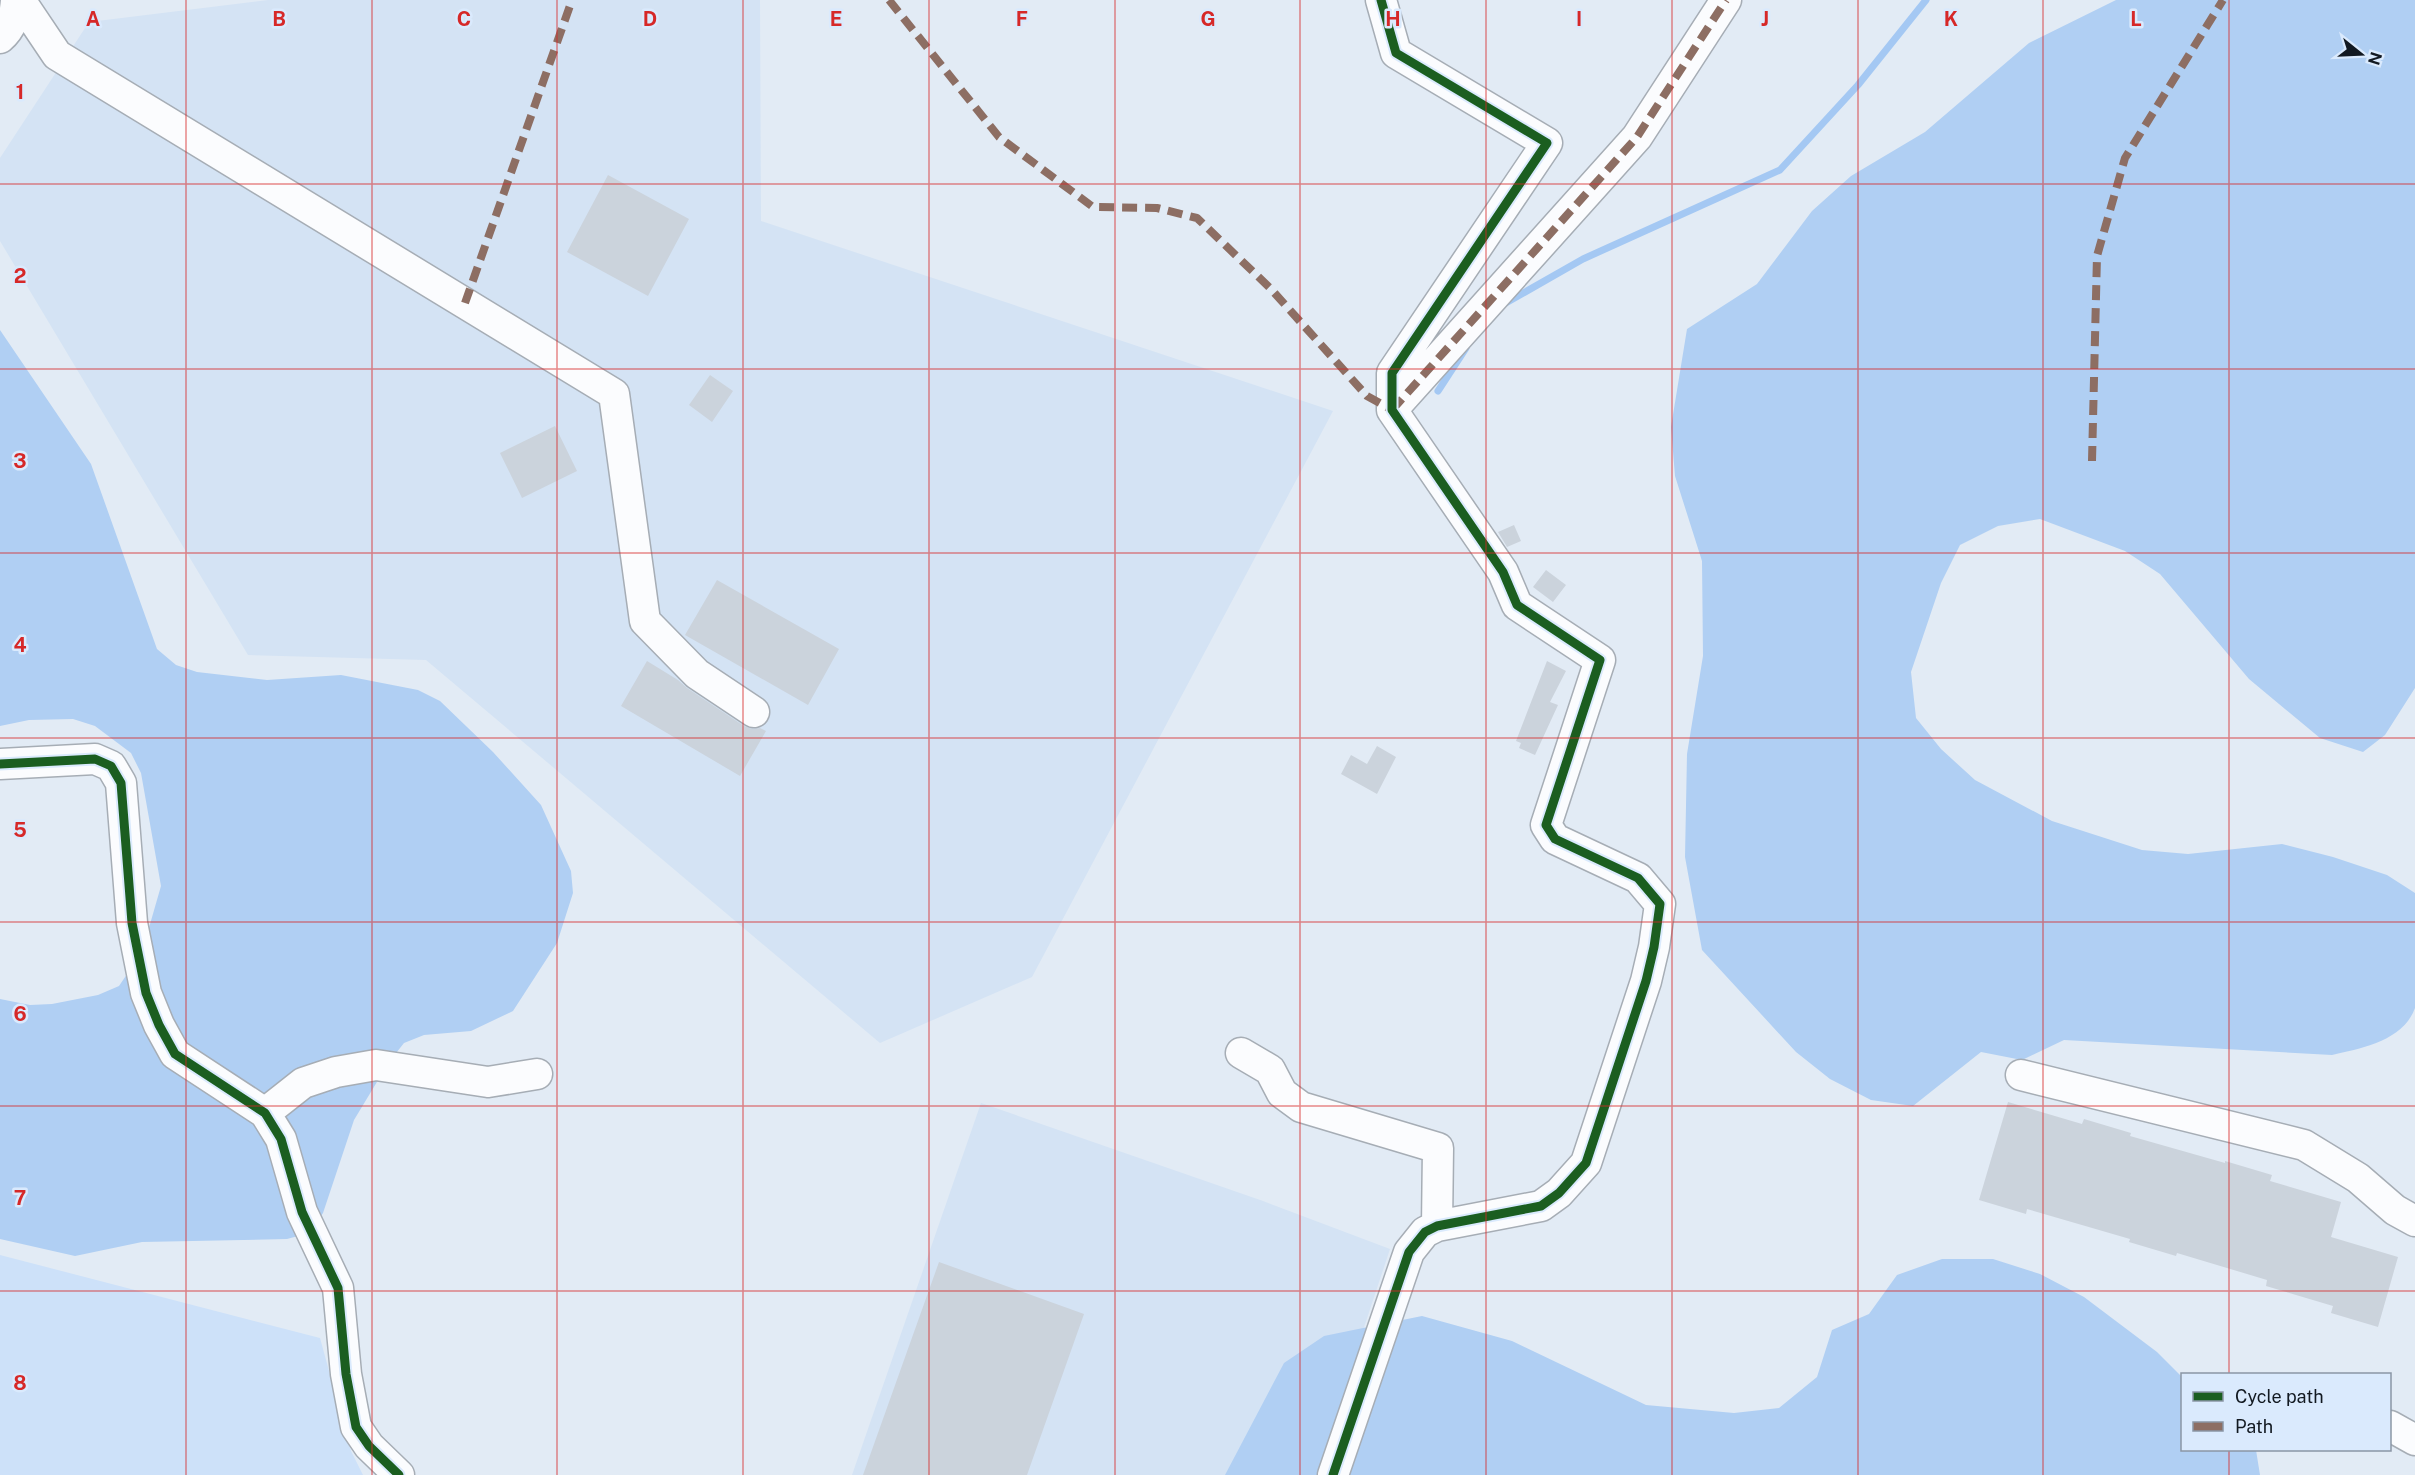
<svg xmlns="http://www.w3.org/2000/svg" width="2415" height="1475" font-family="'Public Sans',sans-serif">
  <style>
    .built { fill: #d4e3f4 }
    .green { fill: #cde1f9 }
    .forest { fill: #b0cff3 }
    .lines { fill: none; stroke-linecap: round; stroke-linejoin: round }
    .stream { stroke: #a4c8f3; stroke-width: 7 }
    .building { fill: #cbd3dc }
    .minor-casing { stroke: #a6adb5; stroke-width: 33 }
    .minor { stroke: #fbfcfe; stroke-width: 30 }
    .quiet { stroke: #8d6e63; stroke-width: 8; stroke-dasharray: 15 8; stroke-linecap: butt }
    .cycleway-casing { stroke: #daeafd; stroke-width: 13 }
    .cycleway { stroke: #1b5e20; stroke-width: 9 }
    .grid { fill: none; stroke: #d62828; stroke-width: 1.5; stroke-opacity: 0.55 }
    .grid-label { font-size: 20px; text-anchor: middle; font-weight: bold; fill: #d62828; stroke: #daeafd; stroke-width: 5; stroke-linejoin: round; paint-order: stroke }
  </style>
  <rect width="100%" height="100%" fill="#e2ebf5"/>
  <!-- built -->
  <path class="built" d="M268 0H760L761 221 1333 411 1032 977 880 1043 426 660 248 655 0 241V158L89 22Z
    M981 1103 1263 1201 1390 1249 1315 1475H852Z"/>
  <!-- green -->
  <path class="green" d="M0 1255 320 1338 351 1451 363 1475H0Z"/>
  <!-- forest -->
  <path class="forest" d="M2116 0H2415V688L2385 735 2363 752 2320 738 2249 679 2160 574 2125 551 2040 519 1998 526 1960 545 1941 583 1911 672 1916 718 1941 749 1975 780 2052 821 2142 850 2188 854 2282 844 2333 857 2387 875 2415 893V1008C2403 1041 2362 1048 2332 1055L2064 1040 2022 1060 1981 1052 1913 1106 1871 1100 1830 1079 1796 1052 1702 950 1685 857 1687 754 1703 656 1702 561 1675 476 1671 427 1687 329 1757 284 1812 211 1851 176 1925 132 2029 43Z
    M0 330 91 464 157 649 176 665 197 672 267 680 341 675 418 690 440 701 493 752 541 805 571 871 573 893 557 943 513 1011 471 1031 424 1035 404 1043 389 1062 354 1120 323 1213 309 1233 287 1239 142 1242 75 1256 0 1239V999L30 1005 52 1004 98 995 119 986 142 952 161 886 141 773 131 753 95 726 73 719 29 720 0 726Z
    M1942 1259H1993L2040 1274 2084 1297 2157 1352 2182 1377V1450H2256L2260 1475H1225L1284 1363 1324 1336 1422 1316 1512 1341 1646 1405 1734 1413 1779 1408 1817 1377 1832 1330 1869 1314 1897 1275Z"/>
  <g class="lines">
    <!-- stream -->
    <path class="stream" d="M1504 304 1583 259 1780 170 1858 85 1926 0
      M1438 391 1466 348"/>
  </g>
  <!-- building -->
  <path class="building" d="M608 175 689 219 648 296 567 252Z
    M710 375 733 391 712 422 689 405Z
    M555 426 577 471 522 498 500 453Z
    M1514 525 1521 541 1507 547 1498 532Z
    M1546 570 1566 585 1553 602 1533 587Z
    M717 580 839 649 808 705 685 635Z
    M647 661 678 680 687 688 744 726 752 729 760 728 766 731 740 776 621 706Z
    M1547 661 1566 671 1550 702 1558 705 1535 755 1519 748 1521 743 1516 741Z
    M1377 746 1396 757 1377 794 1341 774 1351 755 1367 764Z
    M2008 1102 2082 1124 2084 1119 2131 1133 2130 1136 2225 1163V1161L2272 1175 2270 1181 2341 1202 2331 1237 2398 1257 2378 1327 2331 1313 2333 1306 2266 1286 2267 1280 2177 1253 2176 1256 2129 1242 2130 1239 2027 1209 2026 1214 1979 1200Z
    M939 1262 1084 1314 1027 1475H863Z"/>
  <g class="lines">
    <defs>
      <path id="minor" d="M20 0 57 55 614 394 645 621 697 674 754 712
        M0 38C12 28 15 15 16 0
        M1392 410 1637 137 1726 0
        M0 764 95 759 111 766 121 783 132 923 146 993 159 1025 175 1054 265 1113 281 1139 302 1212 338 1288 346 1374 356 1427 369 1446 399 1475
        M1241 1053 1270 1070 1282 1093 1301 1107 1438 1148 1437 1226
        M2021 1075 2304 1145 2358 1178 2395 1210 2415 1221
        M265 1113 303 1083 336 1072 376 1065 488 1082 537 1074
        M2390 1426 2415 1440
        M1333 1475 1409 1252 1425 1232 1437 1226 1541 1206 1559 1193 1586 1163 1646 981 1654 947 1660 904 1638 878 1555 839 1546 825 1600 660 1517 605 1503 572 1392 410V373L1547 143 1396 53 1381 0"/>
    </defs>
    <!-- minor casing -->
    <use href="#minor" class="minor-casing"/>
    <!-- minor -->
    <use href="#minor" class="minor"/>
    <!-- quiet -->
    <path class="quiet" d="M889 0 999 137 1093 207 1157 208 1197 218 1270 288 1367 396 1392 410
      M465 303 572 0
      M1392 410 1637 137 1726 0
      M2092 461 2097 256 2125 158 2223 0"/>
    <defs>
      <path id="cycleway" d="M0 764 95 759 111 766 121 783 132 923 146 993 159 1025 175 1054 265 1113 281 1139 302 1212 338 1288 346 1374 356 1427 369 1446 399 1475
        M1333 1475 1409 1252 1425 1232 1437 1226 1541 1206 1559 1193 1586 1163 1646 981 1654 947 1660 904 1638 878 1555 839 1546 825 1600 660 1517 605 1503 572 1392 410V373L1547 143 1396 53 1381 0"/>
    </defs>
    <!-- cycleway casing -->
    <use href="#cycleway" class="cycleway-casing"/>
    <!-- cycleway -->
    <use href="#cycleway" class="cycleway"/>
  </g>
  <!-- grid -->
  <path class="grid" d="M186 0V1475M372 0V1475M557 0V1475M743 0V1475M929 0V1475M1115 0V1475M1300 0V1475M1486 0V1475M1672 0V1475M1858 0V1475M2043 0V1475M2229 0V1374M0 184H2415M0 369H2415M0 553H2415M0 738H2415M0 922H2415M0 1106H2415M0 1291H2415M2229 1450V1475"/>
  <g class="grid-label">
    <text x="93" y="26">A</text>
    <text x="279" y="26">B</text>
    <text x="464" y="26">C</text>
    <text x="650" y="26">D</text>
    <text x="836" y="26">E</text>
    <text x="1022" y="26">F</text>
    <text x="1208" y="26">G</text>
    <text x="1393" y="26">H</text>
    <text x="1579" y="26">I</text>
    <text x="1765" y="26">J</text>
    <text x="1951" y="26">K</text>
    <text x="2136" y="26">L</text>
    <text x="20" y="99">1</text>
    <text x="20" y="283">2</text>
    <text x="20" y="468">3</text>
    <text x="20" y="652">4</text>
    <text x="20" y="837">5</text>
    <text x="20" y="1021">6</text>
    <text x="20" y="1205">7</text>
    <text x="20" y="1390">8</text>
  </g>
  <!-- legend -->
  <rect x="2181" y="1373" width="210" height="78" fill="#daeafd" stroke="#8a96a5" stroke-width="1.5"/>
  <rect x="2193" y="1392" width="30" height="9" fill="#1b5e20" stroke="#8a96a5" stroke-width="1.5"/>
  <text x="2235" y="1403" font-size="18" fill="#121921">Cycle path</text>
  <rect x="2193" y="1422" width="30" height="9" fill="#8d6e63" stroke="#8a96a5" stroke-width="1.5"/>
  <text x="2235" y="1433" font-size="18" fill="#121921">Path</text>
  <!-- north arrow -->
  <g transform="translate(2361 54) rotate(108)" stroke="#daeafd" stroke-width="4.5" paint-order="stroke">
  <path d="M0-4.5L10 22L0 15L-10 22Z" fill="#121921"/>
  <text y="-9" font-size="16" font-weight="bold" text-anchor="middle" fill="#121921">N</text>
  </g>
</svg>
